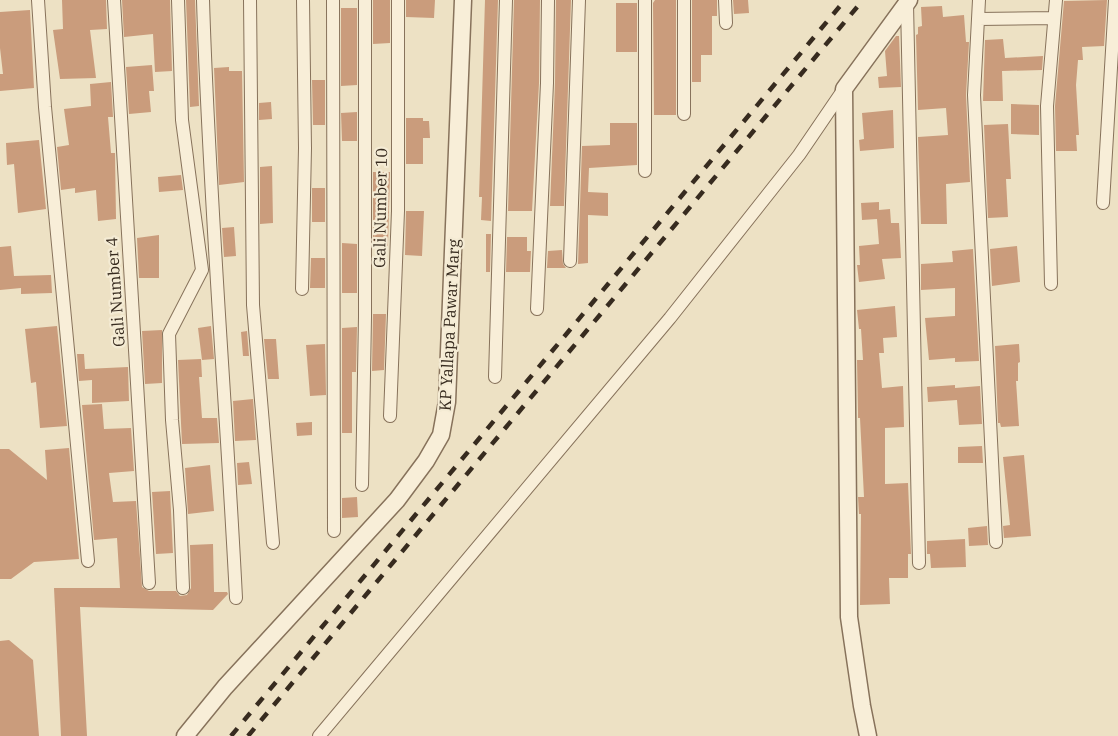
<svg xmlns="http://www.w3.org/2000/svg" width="1118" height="736" font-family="'IBM Plex Serif',serif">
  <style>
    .building { fill: #ca9c7c }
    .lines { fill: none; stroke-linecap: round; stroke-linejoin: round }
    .minor-casing { stroke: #87725b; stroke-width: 14 }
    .tertiary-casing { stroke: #87725b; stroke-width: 19 }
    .minor { stroke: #f8eed8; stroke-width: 12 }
    .tertiary { stroke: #f8eed8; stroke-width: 16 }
    .rail { stroke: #372b1f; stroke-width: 4.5; stroke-dasharray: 10 10; stroke-linecap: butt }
    .labels { text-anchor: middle; stroke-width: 4.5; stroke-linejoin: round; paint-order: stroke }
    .street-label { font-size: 16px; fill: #372b1f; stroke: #f4ebd4 }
  </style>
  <rect width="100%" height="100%" fill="#ede1c4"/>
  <!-- building -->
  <path class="building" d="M62 0H106L107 29 90 30 96 78 60 79 53 30 63 29Z
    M122 0H170L172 71 155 72 153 34 124 37Z
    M186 0H195L199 106 190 107Z
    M373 0H390V43L373 44Z
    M406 0H435L434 18 406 17Z
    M485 0H498L491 221 481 220 482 197H479Z
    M514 0H540L539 83 532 211H508Z
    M556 0H571L564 206H550L555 83Z
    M655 0H676V115H654L653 3Z
    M692 0H717V16H712V55H701V82H692Z
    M733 0H748L749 13 734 14Z
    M1107 0 1104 46 1082 47 1083 60H1078L1076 85 1079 135H1076L1077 151H1056L1055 106 1064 1Z
    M616 3H637V52H616Z
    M942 6 943 17 964 15 966 42H969L966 95 970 182 946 184 947 224H921L918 137 948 135 946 108 918 110 916 35 918 34V27L922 26 921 7Z
    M341 8H357V85L341 86Z
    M30 10 34 88 0 91V74H3L0 48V12Z
    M896 36H899L901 87 879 88 878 77 887 76 885 51Z
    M1003 39 1005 58 1043 56 1042 70 1002 71 1003 101H983L985 40Z
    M152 65 154 91H149L151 112 129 114 126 67Z
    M229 67V71H242L244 182 219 185 214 68Z
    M312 80H325V125H313Z
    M111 82 113 117H108L111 153H115L116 219 98 221 96 190 75 193V188L61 190 57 147 69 145 64 109 91 106 90 84Z
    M271 102 272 119 259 120V103Z
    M1011 104 1039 105V135L1011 134Z
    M893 110 894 148 860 151 859 140 864 139 862 113Z
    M357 112V141H342L341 113Z
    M406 118H423V121H429L430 138H423V164H406Z
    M610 123H637V165L589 168 588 192 608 193V216L588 215V263L578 264 582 146 610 145Z
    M1008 124 1011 179H1006L1008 217 988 218 984 125Z
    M39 140 46 209 18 213 14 164 7 165 6 143Z
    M272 166 273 223 260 224V167Z
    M373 172H390L388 246 373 248Z
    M181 175 183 190 159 192 158 177Z
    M312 188H325V222H312Z
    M879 202V210L890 209 891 223H899L901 258 882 259 885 279 859 282 857 265H860L859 246 879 244 877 219 862 220 861 203Z
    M406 211H424L422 256 405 255Z
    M234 227 236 256 224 257 222 228Z
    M486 234H491L490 272H486Z
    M159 235V278H139L137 238Z
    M507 237H527V251H531L530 272H506Z
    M342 243 357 244V293H342Z
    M11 246 14 276 51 275 52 293 21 294V288L0 290V247Z
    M1017 246 1020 282 992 286 990 249Z
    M973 249 979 361 955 362V358L929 360 925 318 955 316V288L921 290V264L953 262 952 251Z
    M562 250 563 264 566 268H547L548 251Z
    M311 258H325V288H310Z
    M895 306 897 337 883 338 884 353H879L882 388 903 386 904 427 885 428V484L908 483 911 554H908V578H889L890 604 860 605 861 514H859L858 497H864L860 418H858V412L857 360H863L861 329H859L857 310Z
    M373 314H386L384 370 372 371Z
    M57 326 67 426 40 428 36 382 31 383 25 329Z
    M211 326 214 359 202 360 198 328Z
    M357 327 356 372H352V433H342V328Z
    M162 330V383L145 384 142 331Z
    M247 331 249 356H243L241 332Z
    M264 339H276L279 379H268Z
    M325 344 326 395 310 396 306 345Z
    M1019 344 1020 362 1018 363V381H1016L1019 426 1001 427 1000 423H998L995 346Z
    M77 354H84L85 369 128 367 129 401 92 403V380L79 381Z
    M201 359 202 377H199L202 418H217L219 443 182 444 178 360Z
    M955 385V388L980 386 982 424 959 425 957 400 928 402 927 387Z
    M253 399 256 440 235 441 233 401Z
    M102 404 104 429 131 428 134 471 109 473 113 502 136 501 142 587 149 591H176L180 596 187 595 191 588 190 545 213 544 214 592H227L228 594 213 610 80 607 87 736H61L54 588H120L117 538 94 540 82 405Z
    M312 422V435L297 436 296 423Z
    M982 446 983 463H958V447Z
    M69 448 79 559 34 562 11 579H0V449H9L47 480 45 450Z
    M1024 455 1031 536 1004 538 1003 526 1010 525 1003 457Z
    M249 462 252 484 238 485 237 463Z
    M210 465 214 511 188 514 185 468Z
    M170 491 173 553 156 554 152 492Z
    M357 497 358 517 342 518V498Z
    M987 526 988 545 969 546 968 528Z
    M965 539 966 567 931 568 930 554H927V541Z
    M9 640 33 660 39 736H0V641Z"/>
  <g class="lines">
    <defs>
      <path id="minor" d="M38 0 45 107 88 561
        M114 0 149 583
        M178 0 182 120 202 270 169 334 172 420 180 510 183 588
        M203 0C209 200 226 399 236 598
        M250 0 253 305 273 543
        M333 0 334 531
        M684 0V114
        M725 0 726 23
        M979 0 974 95 996 542
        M907 4 919 563
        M978 19 1054 18
        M645 171V0
        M1103 203 1115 0
        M570 261 579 0
        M1051 284 1047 106 1056 0
        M302 289 305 148 303 0
        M537 309 547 83 548 0
        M495 377 506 0
        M390 416 398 211V0
        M362 485 365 317V0
        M319 736 670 318 799 155 844 89"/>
      <path id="tertiary" d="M185 736 225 687 397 500 426 461 441 435 447 402 463 0
        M868 736 862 706 849 617 844 89 909 0"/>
    </defs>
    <!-- minor casing -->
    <use href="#minor" class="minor-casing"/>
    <!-- tertiary casing -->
    <use href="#tertiary" class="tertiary-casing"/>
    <!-- minor -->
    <use href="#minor" class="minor"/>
    <!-- tertiary -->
    <use href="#tertiary" class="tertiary"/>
    <!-- rail -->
    <path class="rail" d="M231 736 845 0
      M248 736 863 0"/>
  </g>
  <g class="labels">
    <!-- street labels -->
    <g class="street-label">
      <text transform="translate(380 208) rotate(-89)" y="6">Gali Number 10</text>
      <text transform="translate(115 292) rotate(-94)" y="6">Gali Number 4</text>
      <text transform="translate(449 325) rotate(-87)" y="6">KP Yallapa Pawar Marg</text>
    </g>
  </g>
</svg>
